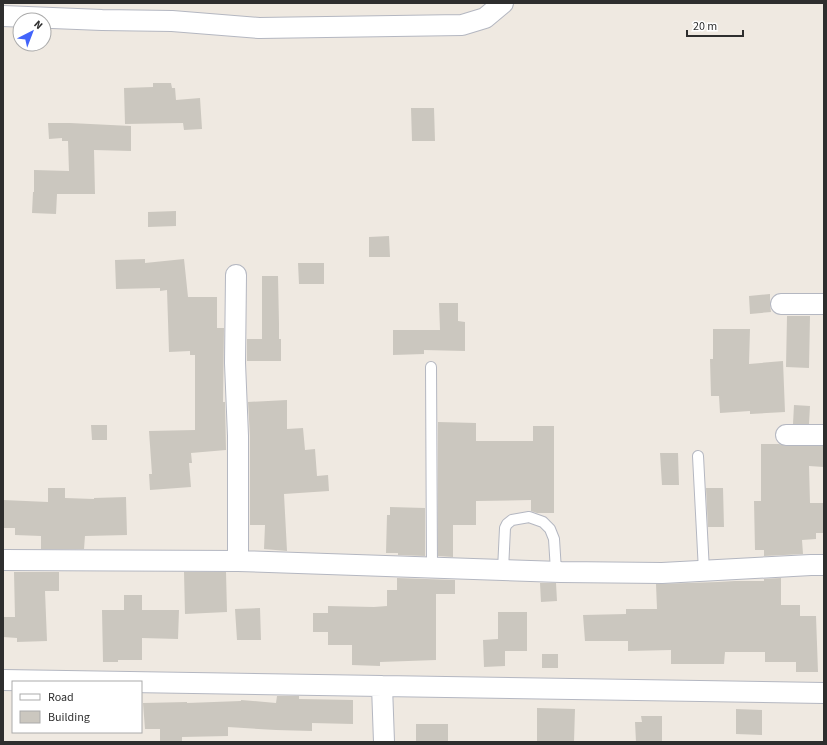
<svg xmlns="http://www.w3.org/2000/svg" width="827" height="745" font-family="'Source Sans 3',sans-serif">
  <style>
    .building { fill: #cbc7bf }
    .lines { fill: none; stroke-linecap: round; stroke-linejoin: round }
    .service-casing { stroke: #b4b7c1; stroke-width: 12 }
    .minor-casing { stroke: #b4b7c1; stroke-width: 22 }
    .service { stroke: #fff; stroke-width: 10 }
    .minor { stroke: #fff; stroke-width: 20 }
  </style>
  <rect width="100%" height="100%" fill="#efe9e1"/>
  <!-- building -->
  <path class="building" d="M153 83H171L172 88H175L176 100 200 98 202 129 184 130 183 123 125 124 124 88 153 87Z
    M411 108H434L435 141H412Z
    M48 123H70L131 126V151L94 150 95 194H57L56 214 32 213 33 192H34V170L69 171 68 141H62V138L49 139Z
    M176 211V226L148 227V212Z
    M389 236 390 257H369V237Z
    M145 259V263L184 259 188 297H217V328H224L223 402H225L226 450 191 453 192 463H189L191 487 150 490 149 474H152L149 431 195 430V355H190V351L169 352 167 290 160 291V288L116 289 115 260Z
    M298 263H324V284H299Z
    M262 276H278L279 324V339H281V361H247V339H262Z
    M770 294V304L771 312 750 314 749 296Z
    M439 303H458V321L465 322V351L424 350V354L393 355V330H440Z
    M787 316H810L809 368 786 367Z
    M713 329H750L749 364 783 361 785 412 750 414V411L720 413 719 396H711L710 359H713Z
    M287 400V429L303 428 305 450 315 449 317 476 328 475 329 491 284 494 287 551 264 549 265 525H250V436L248 402Z
    M794 405 810 406 809 424H793Z
    M438 422 476 423V441H533V426H554V513H537L531 511V500L476 501V525H453V557L438 556Z
    M91 425H107V440H92Z
    M761 444H779L786 446H824V467L809 466 810 503H824V533H816V539L802 540 803 554 764 556V550H755L754 501H761Z
    M660 453H678L679 485H662Z
    M48 488H65V498L94 499V498L126 497 127 535 85 536 84 549H41V536L15 535V528H3V500L48 502Z
    M706 488H723L724 527H708Z
    M390 507 425 508V556L398 555V553H386L387 515H390Z
    M14 572H59V591H45L47 641 17 642V638L3 637V617H15Z
    M184 572H226L227 612 185 614Z
    M397 578 455 580V594H436V660L380 662V666L352 665V645H328V632H313V613H328V606L374 607 387 606V590H397Z
    M781 578V605H800V616H816L818 672H796V662H765V652H725L724 664H671V650L628 651V641H585L583 615 626 614V609H657L656 584 718 582 735 581H764V579Z
    M540 583H556L557 601 541 602Z
    M124 595H142V610H179L178 639 142 638V660H118V662H103L102 610H124Z
    M260 608 261 640H237L235 609Z
    M498 612H527V651H505V666L484 667 483 640 498 639Z
    M542 654H558V668H542Z
    M277 696H299V699L353 700V724L312 723V731L276 730 228 727V736L182 737V742H160V729H145L143 703 187 702V703L241 701V700L276 703Z
    M537 708 575 709 574 742H537Z
    M736 709 762 710V735L736 734Z
    M641 716H662V742H636L635 722H642Z
    M416 724H448V742H416Z"/>
  <g class="lines">
    <defs>
      <path id="service" d="M431 367 432 567
        M698 456 704 571
        M503 570 505 528 507 524 512 520 529 517 543 522 550 529 554 539 556 571"/>
      <path id="minor" d="M3 16 102 20 172 21 259 28 462 25 485 18 503 3
        M236 275 235 363 238 436V561
        M781 304H824
        M786 435H824
        M3 560 238 561 561 572 662 573 811 565H824
        M3 680 824 693
        M382 686 384 742"/>
    </defs>
    <!-- service casing -->
    <use href="#service" class="service-casing"/>
    <!-- minor casing -->
    <use href="#minor" class="minor-casing"/>
    <!-- service -->
    <use href="#service" class="service"/>
    <!-- minor -->
    <use href="#minor" class="minor"/>
  </g>
  <!-- border -->
  <rect width="827" height="745" fill="none" stroke="#2e2e2e" stroke-width="8"/>
  <!-- legend -->
  <rect x="12" y="681" width="130" height="52" fill="#ffffff" stroke="#ababab"/>
  <rect x="20" y="694" width="20" height="6" fill="#ffffff" stroke="#ababab"/>
  <text x="48" y="701" font-size="12" fill="#2e2e2e">Road</text>
  <rect x="20" y="711" width="20" height="12" fill="#cbc7bf" stroke="#ababab"/>
  <text x="48" y="721" font-size="12" fill="#2e2e2e">Building</text>
  <!-- north arrow -->
  <g transform="translate(32 32) rotate(42)"><circle r="19" fill="#ffffff" stroke="#ababab"/>
  <path d="M0-3L7 15L0 10L-7 15Z" fill="#4264fb"/>
  <text y="-6" font-size="11" font-weight="bold" text-anchor="middle" fill="#2e2e2e">N</text>
  </g>
  <!-- scale -->
  <path d="M687 30v6h56v-6" fill="none" stroke="#2e2e2e" stroke-width="2"/>
  <text x="693" y="30" font-size="12" fill="#2e2e2e" stroke="#ffffff" stroke-width="3" paint-order="stroke">20 m</text>
</svg>
